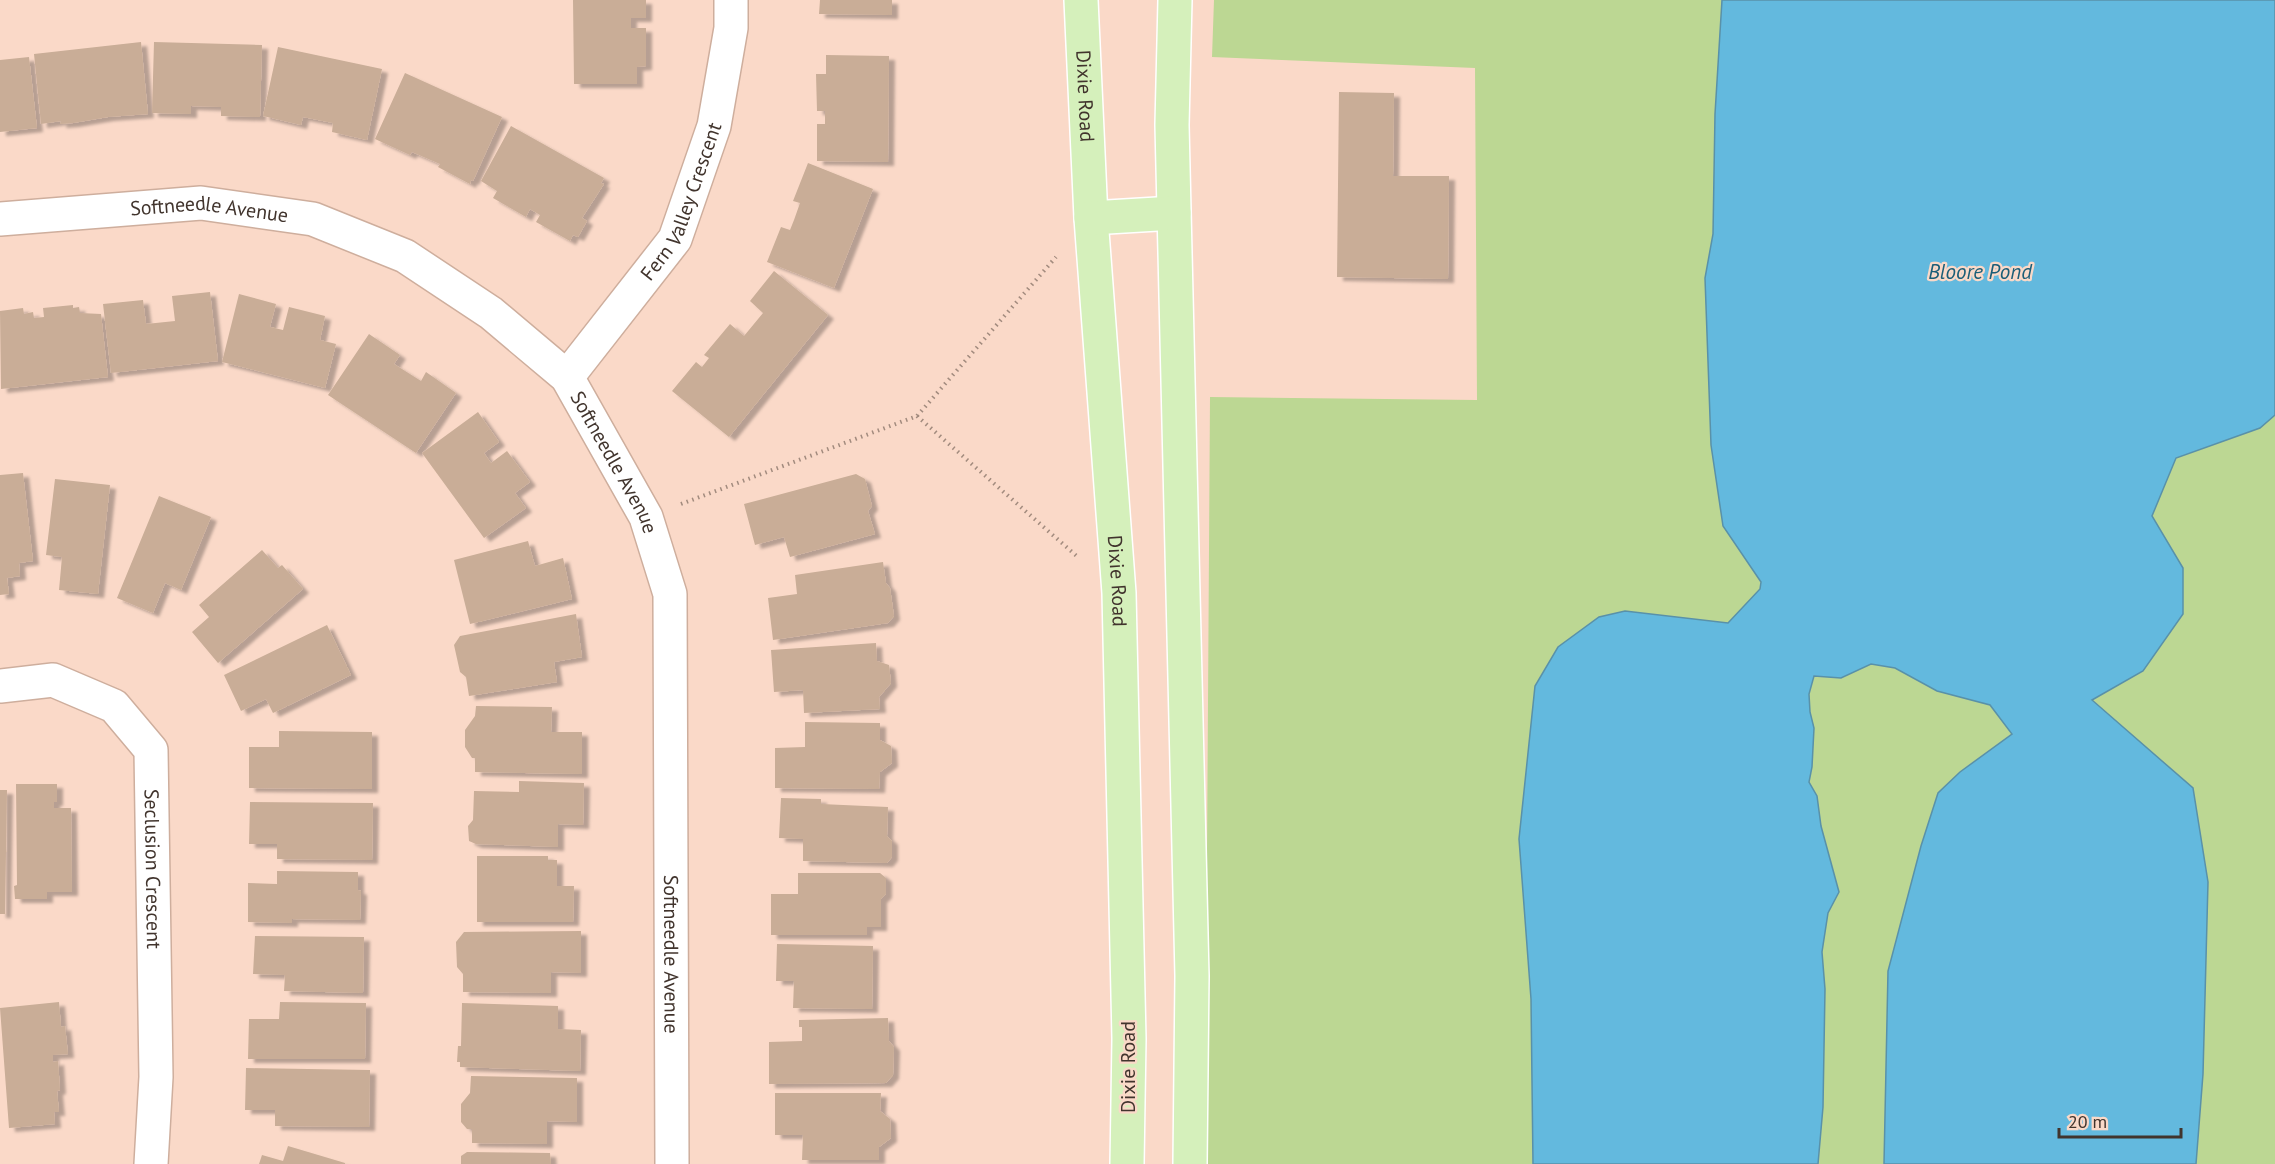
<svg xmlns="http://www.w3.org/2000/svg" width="2275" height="1164" font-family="'PT Sans',sans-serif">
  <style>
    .green { fill: #bcd793 }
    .water { fill: #63b9de; stroke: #5991a9; stroke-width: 1.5 }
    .building { fill: #c9ad97; filter: url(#shadow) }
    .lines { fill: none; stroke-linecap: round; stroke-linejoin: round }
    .minor-casing { stroke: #ceae9d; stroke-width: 36 }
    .major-casing { stroke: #fff; stroke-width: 36 }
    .path { stroke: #a28b7e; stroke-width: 4; stroke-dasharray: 1.5 4.5; stroke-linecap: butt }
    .minor { stroke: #fff; stroke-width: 33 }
    .major { stroke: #d5f0bb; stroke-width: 33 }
    .labels { text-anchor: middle; stroke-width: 4.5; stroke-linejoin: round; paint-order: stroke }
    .street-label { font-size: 20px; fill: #41342d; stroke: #fad9c8 }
    .water-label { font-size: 21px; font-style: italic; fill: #1b5e78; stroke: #fad9c8 }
  </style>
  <defs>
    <filter id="shadow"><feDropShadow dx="6" dy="4" stdDeviation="1.5" flood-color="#0004"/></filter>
  </defs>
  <rect width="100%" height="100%" fill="#fad9c8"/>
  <!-- green -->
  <path class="green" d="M1214 0H2275V1164H1205L1210 397 1477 400 1475 68 1212 57Z"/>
  <!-- water -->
  <path class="water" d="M1722 0H2275V415L2260 428 2176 458 2152 516 2183 568V614L2143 671 2092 700 2193 788 2208 882 2203 1074 2196 1164H1884L1888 971 1921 846 1938 793 1960 772 2012 734 1990 705 1937 691 1895 668 1871 664 1841 678 1814 676 1809 694 1810 712 1814 728 1812 767 1809 782 1817 796 1821 826 1839 892 1828 913 1822 952 1825 989 1823 1107 1818 1164H1533L1531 999 1519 839 1535 686 1558 647 1599 617 1625 611 1728 623 1760 589 1761 582 1723 526 1711 445 1705 278 1713 234 1715 114Z"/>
  <!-- building -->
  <path class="building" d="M573 0H646V18H631V28H646V66L637 67V84H574Z
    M820 0H892V15L819 14Z
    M141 42 148 114 108 117 73 123 60 124 61 121 41 124 34 54Z
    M154 42 262 45 260 117 221 116V107L191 106V114L152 113Z
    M278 47 382 69 367 140 332 132 333 123 303 117 301 125 263 116Z
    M826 55 889 56 888 162 817 161V124H825V111H817L816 74H826Z
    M29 57 37 128 0 132V60Z
    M405 73 502 117 473 181 471 180 470 184 438 167 440 164 412 152 410 155 375 139Z
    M1339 92 1394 93 1393 176H1449L1448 279 1337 277Z
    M511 126 604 178 601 183 604 184 582 218 587 221 578 237 573 235 570 241 536 222 540 215 530 209 526 217 493 198 497 191 481 181Z
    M808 163 873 189 834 288 767 262 781 227 790 230 794 220 800 203 793 201Z
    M774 271 828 315 729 437 672 391 696 362 702 367 709 358 704 355 730 324 744 336 763 313 750 301Z
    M210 292 218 361 111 373 103 304 143 300 146 324 175 321 172 296Z
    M239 294 276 304 270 327 283 330 289 307 325 316 320 340 336 344 325 388 222 362Z
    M73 305V308L79 307 80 313 101 314 108 377 1 389 0 311 23 308 24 314 33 312 34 318 44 317 43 308Z
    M369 334 400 355 394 364 421 381 426 372 456 393 416 453 328 395Z
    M478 412 499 442 484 453 491 463 507 451 530 482 515 493 526 508 484 538 422 453Z
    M23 473 33 561 19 563 20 576 7 578 9 594 0 595V475Z
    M856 474 865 479 872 506 868 511 875 534 790 557 784 537 755 545 744 504Z
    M55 479 110 485 98 594 59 590 62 557 46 555Z
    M159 496 211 517 181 590 165 583 153 613 117 598Z
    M528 541 535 566 563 558 572 599 470 624 454 560Z
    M262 550 278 568 282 565 303 589 218 663 192 632 209 617 199 605Z
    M883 562 886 583 890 588 894 616 888 623 773 640 768 598 797 594 795 575Z
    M576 614 582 657 554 662 557 682 469 696 466 677 460 672 454 645 460 636Z
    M327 625 351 675 273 713 266 699 241 711 224 675Z
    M876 643 877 661 889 665 891 683 879 697 880 709 804 713 803 690 774 692 771 650Z
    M476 706 552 707 551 732H582V774L475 772V758H472L465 747V730L475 716Z
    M805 722 880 723V740L891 746 892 763 880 772 879 789 775 788V748L805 747Z
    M279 731 372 732V789L249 788V747H279Z
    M519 781 584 783 583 825 558 824V847L476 844 469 841 468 826 473 820 474 791 519 792Z
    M16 784H57V802H54V808H71L72 892H47V899H15L14 886 17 885Z
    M0 790H7L5 914H0Z
    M781 798 821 799V804L888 807 887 836 892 841V857L887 863 803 861V839L779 838Z
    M250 802 373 803 372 860 277 859V844H249Z
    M477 856H548V860H557V886H574L573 922H477Z
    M277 871 358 872V890L361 891 360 920 292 919V923L248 922V883L277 884Z
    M798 873H880L886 878V894L881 899V927H867V935H771V894H798Z
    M581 931V973L551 972V993L463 992V974L457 967 456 942 464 932Z
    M255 936 364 937 363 993 284 991 285 975 253 974Z
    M777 944 873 946 872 1009 793 1008 794 981H776Z
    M59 1002 61 1027 65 1026 68 1054 53 1055V1062L58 1061 60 1090 57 1091 59 1112H54L55 1124 9 1128 0 1008Z
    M280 1002 366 1003 365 1059H248L249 1019H279Z
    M462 1003 558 1006V1029L581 1030 580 1071 460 1067V1062H457L458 1046H461Z
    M888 1018 889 1041 894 1047 893 1075 886 1083 769 1084V1042L802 1041V1027H799V1020Z
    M246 1068 370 1070 369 1127 275 1126V1110H245Z
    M471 1076 577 1078V1122L547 1121V1144L472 1143V1129H467L461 1122V1104L470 1093Z
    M775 1093H881L880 1111 890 1119 891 1138 879 1147V1160H802L803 1135H775Z
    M288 1146 345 1163V1164H259L262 1155 283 1161Z
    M467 1152 550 1153 551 1164H461V1156Z"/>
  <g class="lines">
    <defs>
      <g id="minor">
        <path id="s1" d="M0 219 201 203 313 219 405 256 491 313 567 377 646 517 670 594 672 1164"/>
        <path id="s2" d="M567 377 675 239 714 126 731 28V0"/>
        <path id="s3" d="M0 686 53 680 114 706 151 750 156 1077 151 1164"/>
      </g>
      <g id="major">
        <path id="s4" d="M1081 0 1091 218 1119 593 1129 1039 1127 1164"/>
        <path d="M1175 0 1172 125 1192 976 1190 1164"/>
        <path d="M1091 218 1174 213"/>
      </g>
    </defs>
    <!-- minor casing -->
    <use href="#minor" class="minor-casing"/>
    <!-- major casing -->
    <use href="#major" class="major-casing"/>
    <!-- path -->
    <path class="path" d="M917 416 1079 558
      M681 504 917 416 1056 257"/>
    <!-- minor -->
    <use href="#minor" class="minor"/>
    <!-- major -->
    <use href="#major" class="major"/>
  </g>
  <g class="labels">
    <!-- street labels -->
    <g class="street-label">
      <text dy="7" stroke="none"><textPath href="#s4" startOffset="96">Dixie Road</textPath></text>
      <text dy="7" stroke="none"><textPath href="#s2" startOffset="212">Fern Valley Crescent</textPath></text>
      <text dy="7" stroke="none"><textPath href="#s1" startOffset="210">Softneedle Avenue</textPath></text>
      <text dy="7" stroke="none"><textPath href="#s1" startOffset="714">Softneedle Avenue</textPath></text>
      <text dy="7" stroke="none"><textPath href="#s4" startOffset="582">Dixie Road</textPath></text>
      <text dy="7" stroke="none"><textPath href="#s3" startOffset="296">Seclusion Crescent</textPath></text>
      <text dy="7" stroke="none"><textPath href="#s1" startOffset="1218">Softneedle Avenue</textPath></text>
      <text transform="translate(1128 1067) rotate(-90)" y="7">Dixie Road</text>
    </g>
    <!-- water labels -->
    <g class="water-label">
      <text x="1980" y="279">Bloore Pond</text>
    </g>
  </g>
  <!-- scale -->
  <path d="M2059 1128v9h122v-9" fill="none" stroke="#41342d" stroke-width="3"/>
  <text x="2068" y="1128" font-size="18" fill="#41342d" stroke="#fad9c8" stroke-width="4.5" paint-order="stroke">20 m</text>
</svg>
